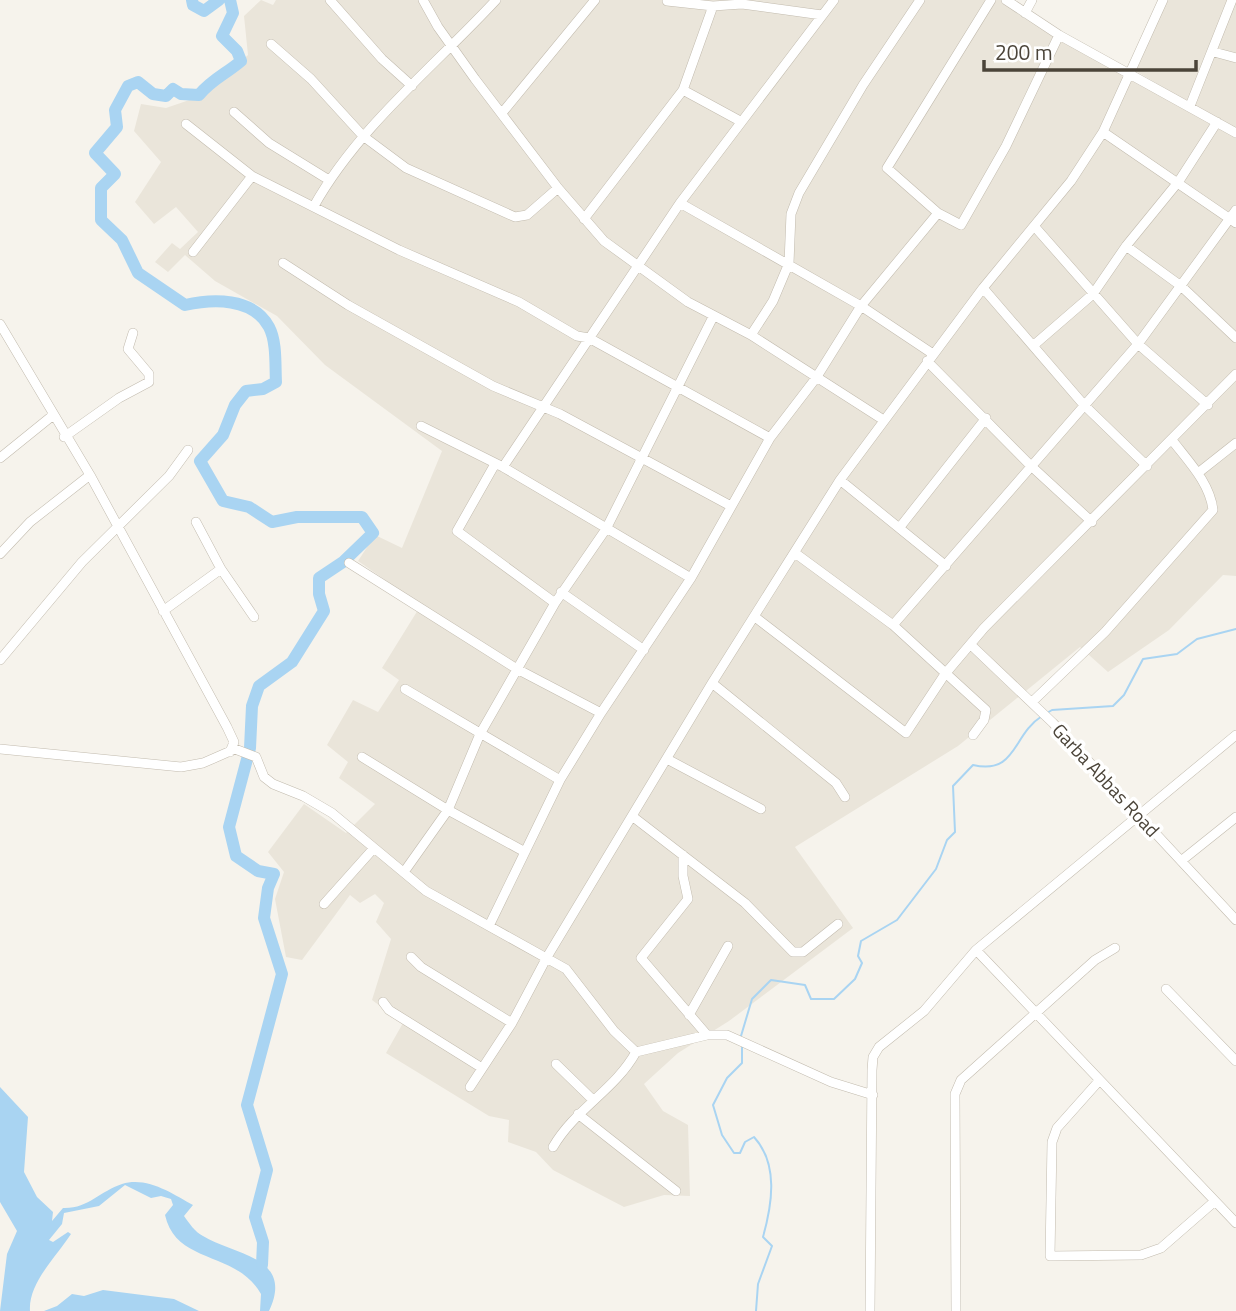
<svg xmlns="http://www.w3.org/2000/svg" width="1236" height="1311" font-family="'Titillium Web',sans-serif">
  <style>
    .residential { fill: #eae5da }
    .water { fill: #a9d4f2 }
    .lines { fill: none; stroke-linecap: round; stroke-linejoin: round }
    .stream { stroke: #a9d4f2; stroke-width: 2 }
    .river { stroke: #a9d4f2; stroke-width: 12 }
    .minor-casing { stroke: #c2bbae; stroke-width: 10 }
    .minor { stroke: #fff; stroke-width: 9 }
    .labels { text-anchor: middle; stroke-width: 7; stroke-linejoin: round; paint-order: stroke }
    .street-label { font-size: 19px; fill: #4b4439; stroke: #fff }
  </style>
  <rect width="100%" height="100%" fill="#f6f3ec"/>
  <!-- residential -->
  <path class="residential" d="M261 0 273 5 276 0H1001L1099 62 1236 137V576L1223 575 1169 630 1108 672 1080 647 958 746 795 847 853 928 729 1021 678 1053 644 1084 663 1111 688 1125 690 1196 664 1195 624 1207 553 1170 536 1152 508 1142 509 1120 489 1116 386 1053 403 1023 372 1000 391 939 376 922 384 903 375 894 360 903 350 895 302 960 286 957 275 899 284 872 268 852 304 804 346 833 375 804 339 778 348 762 327 745 353 700 378 712 399 680 382 668 421 605 358 561 375 535 402 548 442 451 325 365 277 316 215 281 185 255 168 272 155 262 172 243 180 249 198 232 176 207 154 224 135 202 161 162 134 131 141 104 166 108 204 95 248 55 244 16Z
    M1168 0H1236V130L1134 70Z"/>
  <!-- water -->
  <path class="water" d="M0 1087 28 1117 24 1172 37 1197 53 1212 52 1221 63 1208C88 1209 100 1191 122 1184 147 1176 173 1194 193 1205L184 1216C189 1223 195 1232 203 1236 233 1255 295 1256 269 1311H260L261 1294C236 1250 176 1265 165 1215L173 1205 171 1199 161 1196 151 1198 125 1185 99 1206 64 1213 62 1224 49 1240 53 1242 68 1232 71 1234C57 1256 28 1283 30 1311H0L7 1254 17 1231 0 1202Z
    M103 1290 174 1299 199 1311H44L57 1306 72 1294 84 1296Z"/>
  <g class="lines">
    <!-- stream -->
    <path class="stream" d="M1047 713 1052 710 1113 706 1124 695 1143 659 1177 654 1197 639 1236 629
      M741 1036 752 999 771 980 805 985 811 999H834L855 979 862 963 858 956 861 941 897 920 936 869 947 840 955 832 953 786 973 765C1017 775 1012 735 1042 716
      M742 1045V1063L727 1078 713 1105 722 1135 734 1153H740L745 1142 754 1137C779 1164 772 1205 763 1237L772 1246 758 1284 756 1311"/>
    <!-- river -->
    <path class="river" d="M192 0 193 5 204 11 219 0
      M230 0 233 13 222 36 237 51 241 61C226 74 212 79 199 95L181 94 173 89 166 96 153 94 138 82 128 86 115 110 117 127 95 153 115 174 101 188V220L122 240 138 273 185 305C212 299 253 297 269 327 277 342 275 366 276 382L263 389 246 391 235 405 223 435 200 461 223 501 249 507 272 522 297 517H362L373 533 343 562 319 578V594L324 611 292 662 259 686 252 706 250 748 229 827 236 856 258 871 274 874 268 888 264 918 282 974 247 1105 267 1170 255 1217 263 1242 262 1265"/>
    <defs>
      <path id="minor" d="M330 0 382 59 412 86
        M423 0 438 27 475 79 558 188 604 241 688 302 751 335 882 419
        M991 0 887 168 938 213 961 225 1006 146 1059 35
        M1006 0 1059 35 1236 133
        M667 1 713 6 742 4 822 15
        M1025 13 1032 0
        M271 44 311 79 363 136 406 168 515 217 527 215 558 188
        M1214 52 1236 58
        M683 90 740 121
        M1190 106 1232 0
        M234 112 269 143 329 180
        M502 113 595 0
        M186 124 252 176 399 250 519 302 577 336 589 338 770 438
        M1103 132 1236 223
        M680 203 861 306 933 354
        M314 206C359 126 434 67 496 0
        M584 219 683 90 713 6
        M1035 227 1138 344 1208 405
        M1126 246 1181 286 1236 338
        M193 252 252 176
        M283 263 348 305 493 386 560 414 729 505
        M983 288 1084 405 1147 466
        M0 324 90 475 227 727 234 742 230 752
        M751 335 773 301 789 263 791 214 799 193 863 85 920 0
        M1034 345 1093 294 1126 246 1179 181 1217 122
        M927 361 1030 465 1092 522
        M421 426 503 467 691 578
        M64 437 119 398 149 382V374L128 349 133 333
        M0 458 52 416
        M495 464 457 531 555 603
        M503 467 680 203 834 0
        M1198 473 1236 443
        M840 480 946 566
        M196 522 221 569 254 617
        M900 527 986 418
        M795 553 893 625 986 710 984 720 973 735
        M0 554 30 522 90 475
        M349 563 517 669 601 713
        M561 592 644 650
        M163 611 221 569
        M755 617 906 733 945 674 984 628 1236 374
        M893 625 1138 344 1236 210
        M971 645 1053 723 1236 920
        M0 660 82 562 169 476 188 450
        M712 683 836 783 845 797
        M405 689 560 780
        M1032 702 1105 632 1213 510C1210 483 1188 461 1172 440
        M0 749 181 767 203 763 235 749 256 757 264 777 273 784 303 796 332 813 426 891 566 969 614 1031 636 1052 707 1035H727L831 1082 873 1095
        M362 757 448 810 525 852
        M667 759 761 809
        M632 816 745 903 793 952H803L838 924
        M683 855V876L688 899 641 958 707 1035
        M1181 861 1236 817
        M404 872 448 810 480 734 555 603 606 529 713 317
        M324 904 374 848
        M489 926 560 780 601 713 691 578 770 438 816 378 861 306 938 213
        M976 950 1236 1223
        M411 957 421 967 512 1023
        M1166 989 1236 1061
        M383 1002 389 1010 482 1068
        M689 1015 728 946
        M556 1064 593 1100
        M1098 1082 1057 1128 1052 1142 1050 1256 1141 1255 1161 1248 1215 1201
        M470 1087 512 1023 547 957 712 683 840 480 983 288 1071 181 1103 132 1163 0
        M578 1114 676 1191
        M553 1147C575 1109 615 1090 636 1052
        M870 1311 872 1070 873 1057 879 1047 924 1011 976 950 1236 735
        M956 1311 955 1094 961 1080 1095 960 1115 948"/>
    </defs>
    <!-- minor casing -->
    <use href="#minor" class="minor-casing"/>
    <!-- minor -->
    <use href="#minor" class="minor"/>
  </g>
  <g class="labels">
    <!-- street labels -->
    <g class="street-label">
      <text transform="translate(1106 780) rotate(47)" y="7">Garba Abbas Road</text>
    </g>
  </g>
  <!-- scale -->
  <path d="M984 60v10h212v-10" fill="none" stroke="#4b4439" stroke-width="3.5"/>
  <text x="995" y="60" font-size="21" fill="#4b4439" stroke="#ffffff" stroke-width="5" paint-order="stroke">200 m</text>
</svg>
